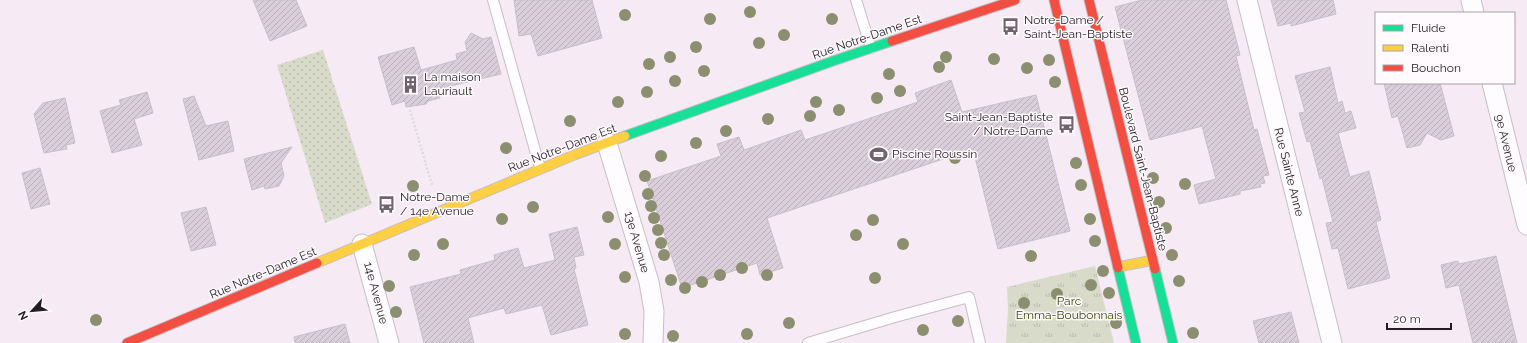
<svg xmlns="http://www.w3.org/2000/svg" width="1527" height="343" font-family="Raleway,sans-serif">
  <style>
    .grass { fill: url(#grass-dots) }
    .park { fill: url(#park-tufts) }
    .building { fill: url(#building-hatch); stroke: #c7bfc6 }
    .lines { fill: none; stroke-linecap: round; stroke-linejoin: round }
    .lane-casing { stroke: #c6bec5; stroke-width: 12 }
    .street-casing { stroke: #c6bec5; stroke-width: 21 }
    .fast-casing { stroke: #c6bec5; stroke-width: 11 }
    .slow-casing { stroke: #c6bec5; stroke-width: 11 }
    .jam-casing { stroke: #c6bec5; stroke-width: 11 }
    .path { stroke: #dddadd; stroke-width: 2.5; stroke-dasharray: 2 2; stroke-linecap: butt }
    .lane { stroke: #fefcfe; stroke-width: 10 }
    .street { stroke: #fefcfe; stroke-width: 19 }
    .fast { stroke: #16e098; stroke-width: 9 }
    .slow { stroke: #ffcf43; stroke-width: 9 }
    .jam { stroke: #f24e42; stroke-width: 9 }
    .tree { fill: #8b8f6f }
    .labels { text-anchor: middle; stroke-width: 3; stroke-linejoin: round; paint-order: stroke }
    .poi-label { font-size: 12px; fill: #231c22; stroke: #fefafd; text-anchor: start }
    .street-label { font-size: 12px; fill: #231c22; stroke: #fefafd }
    .park-label { font-size: 12px; fill: #344401; stroke: #fefafd }
  </style>
  <defs>
    <pattern id="grass-dots" width="8" height="8" patternUnits="userSpaceOnUse"><rect width="8" height="8" fill="#d8dbca"/><path d="M2 2h.1M6 6h.1" fill="none" stroke="#b9bbad" stroke-width="1.8" stroke-linecap="round"/></pattern>
    <pattern id="park-tufts" width="24" height="20" patternUnits="userSpaceOnUse"><rect width="24" height="20" fill="#d8dbca"/><path d="M3 7l-1-3M5 7V3M7 7l1-3M15 17l-1-3M17 17v-4M19 17l1-3" fill="none" stroke="#b9bbad"/></pattern>
    <pattern id="building-hatch" width="6" height="6" patternUnits="userSpaceOnUse"><rect width="6" height="6" fill="#d9ced9"/><path d="M-1 1l2-2M0 6l6-6M5 7l2-2" fill="none" stroke="#bab0ba"/></pattern>
  </defs>
  <rect width="100%" height="100%" fill="#f6ebf5"/>
  <!-- grass -->
  <path class="grass" d="M323 50 372 204 325 223 277 65Z"/>
  <!-- park -->
  <path class="park" d="M1095 266 1114 343H1006L1008 309 1007 287Z"/>
  <!-- building -->
  <path class="building" d="M253 0H296L307 26 270 41Z
    M514 0H592L602 38 538 56 531 34 519 36Z
    M1142 0H1226L1240 55 1236 56 1254 130 1257 129 1269 175 1263 176 1265 183 1260 184 1261 187 1240 191V194L1199 204 1194 185 1216 179 1202 126 1150 140 1115 7Z
    M1271 0H1333L1336 14 1291 26V23L1278 26Z
    M471 33 483 39 491 37 501 74 438 89 440 98 428 101 426 104 406 107 405 101 392 105 378 57 414 47 421 70 457 60 456 54 467 51 465 42Z
    M1330 67 1338 103 1342 101 1345 113 1351 111 1356 128 1338 133 1350 177 1369 171 1381 220 1376 222 1390 278 1348 289 1338 248 1332 249 1326 223 1333 222 1322 178 1320 179 1310 141 1307 142 1299 113 1305 112 1295 76Z
    M951 80 962 112 1036 95 1070 231 998 249 973 149 767 218 783 268 760 275 757 263 682 288 647 181 721 156 717 144 739 137 744 150 801 130 805 140 918 102 915 93Z
    M1384 83H1440L1454 136 1441 140 1427 133 1420 145 1407 148 1398 116 1392 118Z
    M147 92 153 113 134 119 142 145 112 153 100 111 121 105 119 100Z
    M194 96 206 126 228 121 234 151 199 160 183 99Z
    M65 98 75 143 66 145 67 149 44 153 34 114 43 103Z
    M292 147 281 163 284 176 279 186 265 189 264 186 252 190 244 159Z
    M40 168 50 204 31 209 22 173Z
    M206 207 216 245 191 251 181 213Z
    M577 227 584 255 574 257 576 268 574 269 588 325 551 335 542 305 506 314 504 308 468 318 474 343H424L410 287 461 274 460 270 495 260 494 255 518 248 524 268 555 260 549 234Z
    M1496 256 1517 343H1473L1459 285 1446 288 1441 265 1458 261 1459 264Z
    M1291 312 1299 343H1259L1253 321Z
    M345 324 350 343H295L294 337Z"/>
  <g class="lines">
    <defs>
      <path id="lane" d="M493 0 540 168
        M856 0 871 48
        M808 343 895 317 969 297 980 343"/>
      <path id="street" d="M1247 0 1332 343
        M1471 0 1474 13
        M1492 83 1527 225
        M607 143 649 282 654 311 653 343
        M362 244 389 343"/>
      <path id="fast" d="M625 136 833 61 892 41
        M1118 268 1136 343
        M1155 269 1173 343"/>
      <path id="slow" d="M317 263 574 155 625 136
        M1118 267 1153 260"/>
      <path id="jam" d="M1054 0 1118 268
        M1089 0 1155 269
        M892 41 1015 0
        M127 343 317 263"/>
    </defs>
    <!-- lane casing -->
    <use href="#lane" class="lane-casing"/>
    <!-- street casing -->
    <use href="#street" class="street-casing"/>
    <!-- fast casing -->
    <use href="#fast" class="fast-casing"/>
    <!-- slow casing -->
    <use href="#slow" class="slow-casing"/>
    <!-- jam casing -->
    <use href="#jam" class="jam-casing"/>
    <!-- path -->
    <path class="path" d="M410 110 432 185"/>
    <!-- lane -->
    <use href="#lane" class="lane"/>
    <!-- street -->
    <use href="#street" class="street"/>
    <!-- fast -->
    <use href="#fast" class="fast"/>
    <!-- slow -->
    <use href="#slow" class="slow"/>
    <!-- jam -->
    <use href="#jam" class="jam"/>
  </g>
  <!-- trees -->
  <g class="tree">
    <circle cx="750" cy="12" r="6"/>
    <circle cx="625" cy="15" r="6"/>
    <circle cx="710" cy="19" r="6"/>
    <circle cx="832" cy="19" r="6"/>
    <circle cx="784" cy="35" r="6"/>
    <circle cx="759" cy="43" r="6"/>
    <circle cx="696" cy="47" r="6"/>
    <circle cx="670" cy="57" r="6"/>
    <circle cx="946" cy="57" r="6"/>
    <circle cx="994" cy="59" r="6"/>
    <circle cx="1049" cy="60" r="6"/>
    <circle cx="649" cy="64" r="6"/>
    <circle cx="939" cy="67" r="6"/>
    <circle cx="1027" cy="68" r="6"/>
    <circle cx="704" cy="71" r="6"/>
    <circle cx="889" cy="74" r="6"/>
    <circle cx="675" cy="81" r="6"/>
    <circle cx="1055" cy="82" r="6"/>
    <circle cx="900" cy="91" r="6"/>
    <circle cx="647" cy="92" r="6"/>
    <circle cx="877" cy="98" r="6"/>
    <circle cx="618" cy="102" r="6"/>
    <circle cx="816" cy="102" r="6"/>
    <circle cx="839" cy="110" r="6"/>
    <circle cx="810" cy="116" r="6"/>
    <circle cx="768" cy="119" r="6"/>
    <circle cx="570" cy="121" r="6"/>
    <circle cx="726" cy="131" r="6"/>
    <circle cx="696" cy="143" r="6"/>
    <circle cx="506" cy="148" r="6"/>
    <circle cx="661" cy="156" r="6"/>
    <circle cx="955" cy="158" r="6"/>
    <circle cx="1076" cy="163" r="6"/>
    <circle cx="645" cy="176" r="6"/>
    <circle cx="1153" cy="178" r="6"/>
    <circle cx="1185" cy="184" r="6"/>
    <circle cx="1081" cy="185" r="6"/>
    <circle cx="413" cy="186" r="6"/>
    <circle cx="648" cy="194" r="6"/>
    <circle cx="1159" cy="202" r="6"/>
    <circle cx="651" cy="206" r="6"/>
    <circle cx="533" cy="207" r="6"/>
    <circle cx="608" cy="217" r="6"/>
    <circle cx="654" cy="218" r="6"/>
    <circle cx="502" cy="219" r="6"/>
    <circle cx="1090" cy="219" r="6"/>
    <circle cx="873" cy="220" r="6"/>
    <circle cx="1166" cy="228" r="6"/>
    <circle cx="658" cy="230" r="6"/>
    <circle cx="856" cy="235" r="6"/>
    <circle cx="1095" cy="241" r="6"/>
    <circle cx="661" cy="243" r="6"/>
    <circle cx="443" cy="244" r="6"/>
    <circle cx="615" cy="244" r="6"/>
    <circle cx="903" cy="244" r="6"/>
    <circle cx="414" cy="255" r="6"/>
    <circle cx="664" cy="255" r="6"/>
    <circle cx="1172" cy="255" r="6"/>
    <circle cx="1031" cy="256" r="6"/>
    <circle cx="742" cy="268" r="6"/>
    <circle cx="1103" cy="271" r="6"/>
    <circle cx="720" cy="275" r="6"/>
    <circle cx="767" cy="275" r="6"/>
    <circle cx="625" cy="277" r="6"/>
    <circle cx="875" cy="278" r="6"/>
    <circle cx="671" cy="280" r="6"/>
    <circle cx="1179" cy="281" r="6"/>
    <circle cx="702" cy="282" r="6"/>
    <circle cx="1091" cy="285" r="6"/>
    <circle cx="389" cy="286" r="6"/>
    <circle cx="685" cy="288" r="6"/>
    <circle cx="1109" cy="293" r="6"/>
    <circle cx="1057" cy="294" r="6"/>
    <circle cx="1024" cy="303" r="6"/>
    <circle cx="396" cy="312" r="6"/>
    <circle cx="96" cy="320" r="6"/>
    <circle cx="958" cy="321" r="6"/>
    <circle cx="789" cy="323" r="6"/>
    <circle cx="1116" cy="323" r="6"/>
    <circle cx="923" cy="330" r="6"/>
    <circle cx="1193" cy="333" r="6"/>
    <circle cx="625" cy="334" r="6"/>
    <circle cx="747" cy="334" r="6"/>
    <circle cx="673" cy="336" r="6"/>
  </g>
  <!-- icons -->
  <defs>
    <symbol id="bus-bare" viewBox="-9 -9 18 18"><path d="M-5-6H5V4H4V6H2V4H-2V6H-4V4H-5ZM-3.5-4V0h7V-4ZM-3.5 1.2v1.5H-2V1.2ZM2 1.2v1.5H3.5V1.2Z" fill="#6d646c" stroke="#fefafd" stroke-width="2.5" paint-order="stroke"/></symbol>
    <symbol id="building-bare" viewBox="-9 -9 18 18"><path d="M-4-6H4V6H1V3H-1V6H-4ZM-2.5-4.3h1.7v1.8h-1.7ZM.8-4.3h1.7v1.8H.8ZM-2.5-1h1.7V.8h-1.7ZM.8-1h1.7V.8H.8Z" fill="#6d646c" stroke="#fefafd" stroke-width="2.5" paint-order="stroke"/></symbol>
    <symbol id="stadium-bare" viewBox="-9 -9 18 18"><path d="M0-5a6.5 5 0 1 0 0 10a6.5 5 0 1 0 0-10ZM-3.5-1.8h7v3.6h-7Z" fill="#6d646c" stroke="#fefafd" stroke-width="2.5" paint-order="stroke"/></symbol>
  </defs>
  <g fill-rule="evenodd">
    <use href="#bus-bare" x="998" y="14" width="25" height="25"/>
    <use href="#building-bare" x="398" y="72" width="25" height="25"/>
    <use href="#bus-bare" x="1054" y="112" width="25" height="25"/>
    <use href="#stadium-bare" x="866" y="142" width="25" height="25"/>
    <use href="#bus-bare" x="374" y="192" width="25" height="25"/>
  </g>
  <g class="labels">
    <!-- poi labels -->
    <g class="poi-label">
      <text x="1024" y="24">Notre-Dame /<tspan x="1024" dy="14">Saint-Jean-Baptiste</tspan></text>
      <text x="424" y="81">La maison<tspan x="424" dy="14">Lauriault</tspan></text>
      <text x="1053" y="121" text-anchor="end">Saint-Jean-Baptiste<tspan x="1053" dy="14">/ Notre-Dame</tspan></text>
      <text x="892" y="158">Piscine Roussin</text>
      <text x="400" y="201">Notre-Dame<tspan x="400" dy="14">/ 14e Avenue</tspan></text>
    </g>
    <!-- street labels -->
    <g class="street-label">
      <text transform="translate(867 37) rotate(-19)" y="4">Rue Notre-Dame Est</text>
      <text transform="translate(1506 143) rotate(76)" y="4">9e Avenue</text>
      <text transform="translate(562 148) rotate(-21)" y="4">Rue Notre-Dame Est</text>
      <text transform="translate(1143 169) rotate(76)" y="4">Boulevard Saint-Jean-Baptiste</text>
      <text transform="translate(1289 172) rotate(76)" y="4">Rue Sainte Anne</text>
      <text transform="translate(637 242) rotate(74)" y="4">13e Avenue</text>
      <text transform="translate(263 273) rotate(-23)" y="4">Rue Notre-Dame Est</text>
      <text transform="translate(376 293) rotate(75)" y="4">14e Avenue</text>
    </g>
    <!-- park labels -->
    <g class="park-label">
      <text x="1069" y="305">Parc<tspan x="1069" dy="14">Emma-Boubonnais</tspan></text>
    </g>
  </g>
  <!-- legend -->
  <rect x="1375" y="12" width="140" height="72" fill="#fefafd" stroke="#a6a1a5"/>
  <rect x="1383" y="25" width="20" height="6" fill="#16e098" stroke="#a6a1a5"/>
  <text x="1411" y="32" font-size="12" fill="#231c22">Fluide</text>
  <rect x="1383" y="45" width="20" height="6" fill="#ffcf43" stroke="#a6a1a5"/>
  <text x="1411" y="52" font-size="12" fill="#231c22">Ralenti</text>
  <rect x="1383" y="65" width="20" height="6" fill="#f24e42" stroke="#a6a1a5"/>
  <text x="1411" y="72" font-size="12" fill="#231c22">Bouchon</text>
  <!-- north arrow -->
  <g transform="translate(32 311) rotate(243)" stroke="#fefafd" stroke-width="3" paint-order="stroke">
  <path d="M0-3L7 15L0 10L-7 15Z" fill="#231c22"/>
  <text y="-6" font-size="11" font-weight="bold" text-anchor="middle" fill="#231c22">N</text>
  </g>
  <!-- scale -->
  <path d="M1387 323v6h64v-6" fill="none" stroke="#231c22" stroke-width="2"/>
  <text x="1393" y="323" font-size="12" fill="#231c22" stroke="#fefafd" stroke-width="3" paint-order="stroke">20 m</text>
</svg>
